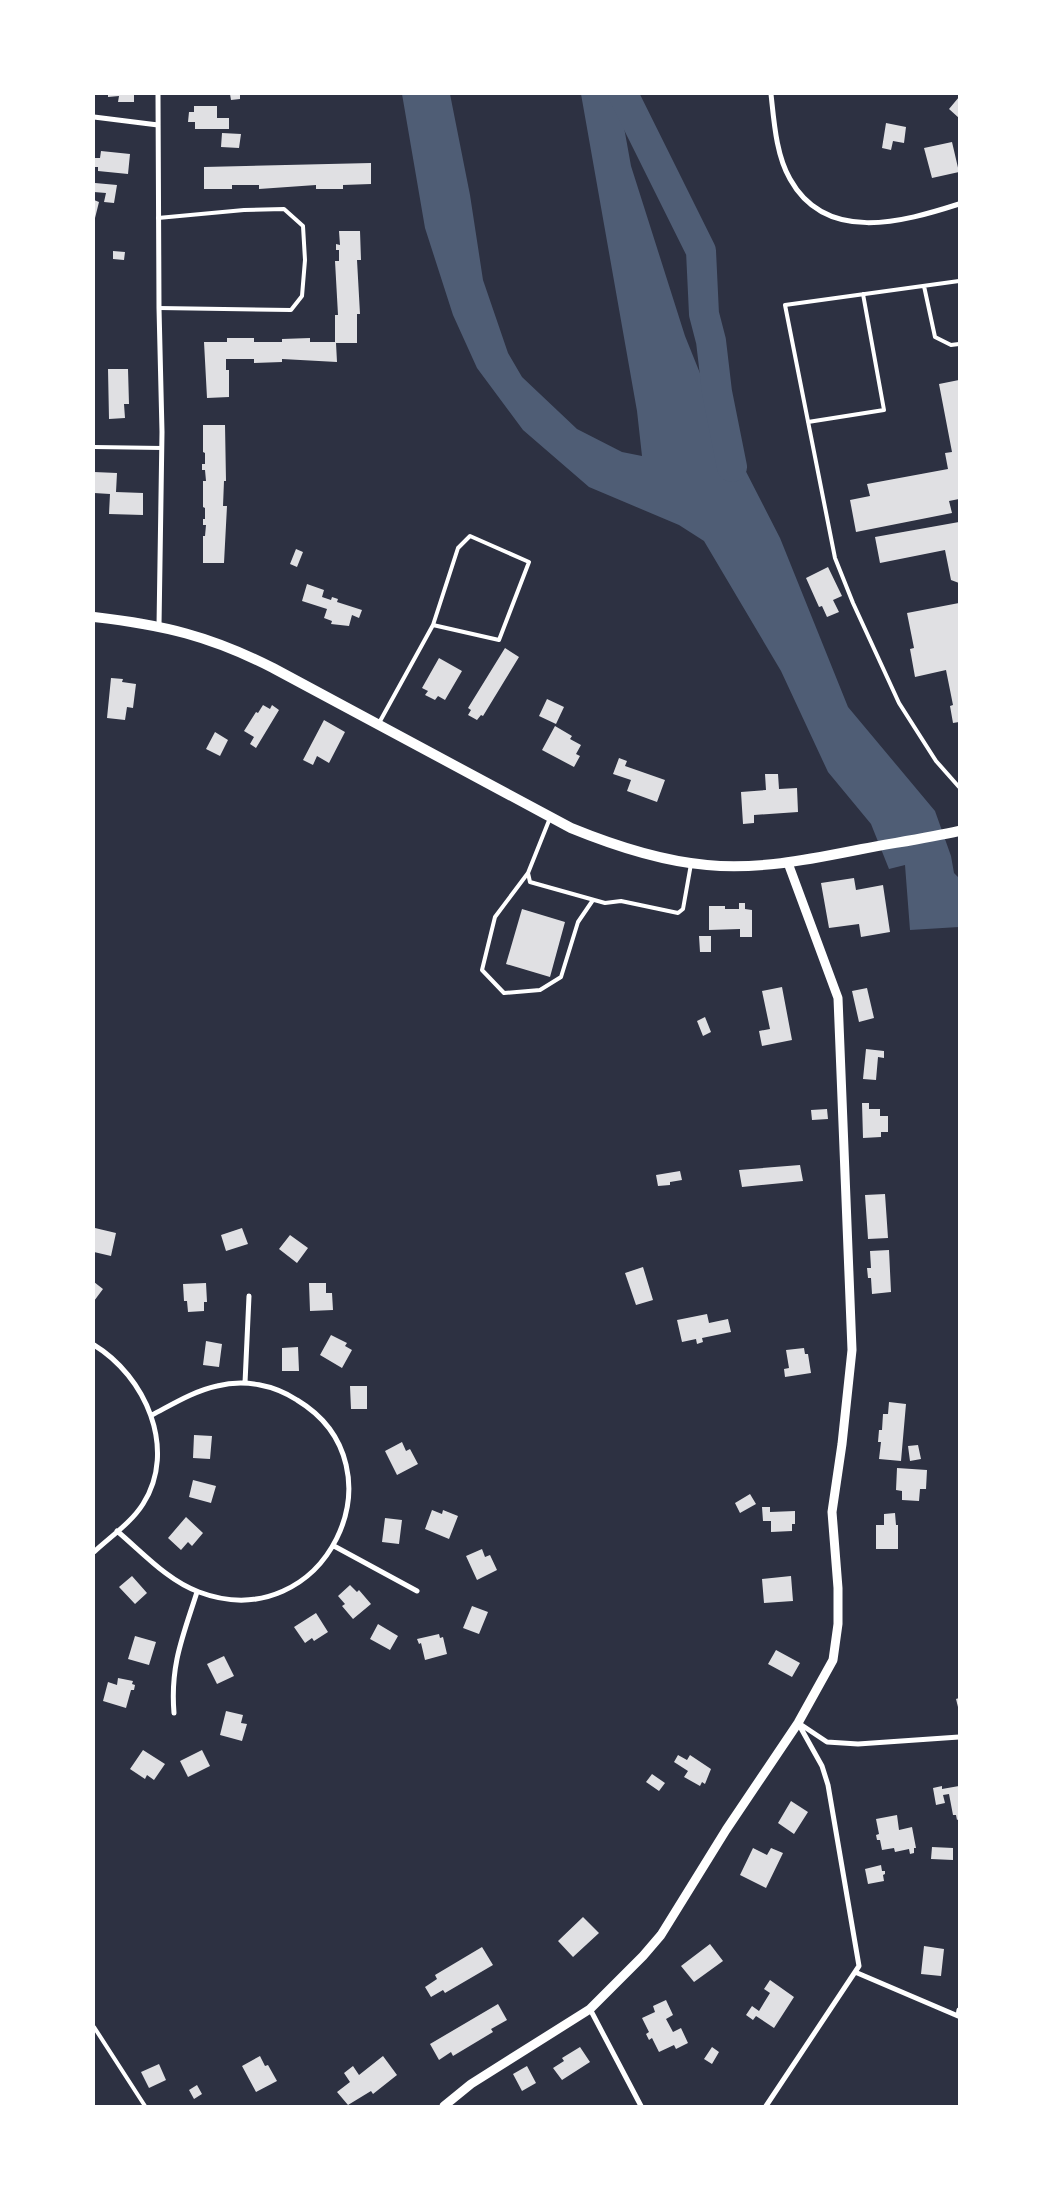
<svg xmlns="http://www.w3.org/2000/svg" width="1053" height="2200" font-family="Jost,sans-serif">
  <style>
    .water { fill: #4f5d75 }
    .lines { fill: none; stroke-linecap: round; stroke-linejoin: round }
    .river { stroke: #4f5d75; stroke-width: 30 }
    .building { fill: #e0e0e3 }
    .service { stroke: #fff; stroke-width: 4 }
    .minor { stroke: #fff; stroke-width: 5 }
    .tertiary { stroke: #fff; stroke-width: 9 }
    .secondary { stroke: #fff; stroke-width: 10 }
  </style>
  <rect width="100%" height="100%" fill="#2d3142"/>
  <!-- water -->
  <path class="water" d="M402 94H450L470 195 483 280 508 353 522 377 577 429 622 452 642 456 637 411 581 94H618L631 166 685 336 716 413 780 538 848 707 935 811 951 856 954 873 959 878V927L910 930 905 865 889 869 871 824 828 772 781 671 704 541 679 525 589 487 523 430 477 368 453 315 425 228Z"/>
  <g class="lines">
    <!-- river -->
    <path class="river" d="M623 94 701 251 704 314 711 341 717 392 732 467"/>
  </g>
  <!-- building -->
  <path class="building" d="M108 94H134V102H118L119 96 108 97Z
    M230 94H240V99L231 100Z
    M959 97V118L949 109Z
    M194 106H217V118H229V129H195V122H188L189 112H194Z
    M886 123 906 127 904 143 893 141 891 150 882 148Z
    M222 133 241 134 239 148 221 147Z
    M952 142 959 172 932 178 924 148Z
    M101 151 130 154 128 174 98 171V167H94V158H100Z
    M371 163V184L343 185V189H316V185L259 189V185H232V189H204V167Z
    M95 183 117 185 114 203 104 202 106 193 94 192Z
    M94 200 99 202 94 222Z
    M339 231H360L361 260H357L360 314H357V343H336L337 362 282 359V362L254 363V359H226V370H229V397L207 398 204 342H227V338H254V342H282V339L310 338V342H335V315H338L335 261H339V250H336V244L340 245Z
    M113 251 125 252 124 260 113 259Z
    M108 369H128L129 404H124L125 418 109 419Z
    M959 380V499L949 501 952 513 856 532 850 500 870 496 867 484 948 469 945 453 952 452 939 384Z
    M203 425H225L226 481H224L223 506H227L224 563H203V536H205L206 525H203V519H205V508L203 507V481H206L205 470H202V464H205V453L203 452Z
    M94 472 117 473 116 492 143 493V515L109 514 110 494 94 493Z
    M959 522V583L951 580 945 550 880 563 875 537Z
    M296 549 303 552 297 567 290 564Z
    M828 567 842 596 833 600 839 612 827 617 822 606 819 607 806 578Z
    M307 584 324 590 322 597 331 600 332 597 338 599 337 602 362 610 359 618 352 615 349 626 331 624 332 621 324 618 327 609 302 601Z
    M959 603V722L953 723 950 706 953 705 946 670 915 677 910 649 914 648 907 613Z
    M505 648 519 657 483 716 481 715 477 720 468 715 471 710 468 708Z
    M439 658 462 671 445 700 438 696 435 700 425 695 428 691 422 688Z
    M111 678 123 679 122 682 136 684 133 708 127 707 125 720 107 718Z
    M547 699 564 707 556 724 539 716Z
    M263 705 270 709 272 705 279 710 256 748 250 744 254 737 244 731 256 712 258 713Z
    M324 720 345 732 329 763 317 756 313 765 303 760Z
    M555 726 572 736 570 739 581 745 576 754 580 756 574 767 542 750Z
    M215 732 228 740 220 756 206 749Z
    M619 758 627 761 625 766 665 780 657 802 627 791 631 780 613 774Z
    M765 774H778L779 789 797 788 798 812 754 815V823L743 824 741 792 766 790Z
    M854 878 856 890 883 885 890 932 861 937 859 924 829 928 821 883Z
    M739 903H745V909L752 910V937H740V929L709 930V906H725V909H739Z
    M522 909 565 922 550 977 506 964Z
    M699 936H711V952H700Z
    M782 987 792 1040 762 1046 759 1031 770 1029 762 991Z
    M867 988 874 1018 859 1022 852 991Z
    M705 1017 711 1032 703 1036 697 1021Z
    M866 1049 884 1051V1058L878 1057 876 1080 863 1079Z
    M862 1103H869V1109H880V1116H888V1132H881V1137L863 1138Z
    M827 1109 828 1119 812 1120 811 1110Z
    M800 1165 803 1181 742 1187 739 1170Z
    M680 1171 682 1180 670 1182V1185L658 1186 656 1175Z
    M885 1194 888 1238 868 1239 865 1195Z
    M95 1228 116 1233 111 1256 94 1252Z
    M242 1228 248 1244 226 1251 221 1235Z
    M290 1235 308 1248 297 1263 279 1249Z
    M889 1250 891 1292 872 1294 871 1278H868L867 1268H871L870 1251Z
    M643 1267 653 1300 636 1305 625 1273Z
    M94 1282 103 1289 94 1301Z
    M206 1283 207 1302H204V1311L188 1312 187 1301H184L183 1284Z
    M309 1283H326V1293H332L333 1310 310 1311Z
    M707 1314 709 1323 728 1319 731 1332 702 1338 703 1342 697 1344 696 1339 682 1342 677 1320Z
    M331 1335 347 1343 345 1346 352 1350 342 1368 320 1355Z
    M206 1341 222 1344 219 1367 203 1365Z
    M298 1347 299 1371H282V1348Z
    M804 1348 805 1354H808L811 1373 785 1377 784 1369 789 1368 786 1350Z
    M350 1386H367V1409H351Z
    M889 1402 906 1404 901 1461 879 1459 881 1442H878L879 1430H882L883 1414H888Z
    M194 1435 212 1436 210 1459 193 1458Z
    M402 1442 406 1451 410 1449 418 1464 397 1475 385 1451Z
    M918 1445 921 1459 910 1461 908 1446Z
    M897 1468 927 1470 926 1489H920L919 1501 902 1500V1491L896 1490Z
    M193 1480 216 1486 211 1503 189 1497Z
    M750 1494 756 1504 740 1513 735 1503Z
    M762 1507H770V1512L795 1511V1524H792V1531L771 1532V1521H763Z
    M432 1510 442 1514 443 1510 458 1516 449 1539 425 1529Z
    M895 1513 896 1525H898V1549H876V1525H884V1514Z
    M186 1517 203 1533 192 1546 188 1542 181 1550 168 1538Z
    M385 1518 402 1520 399 1544 382 1542Z
    M482 1549 485 1557 490 1555 497 1570 477 1580 466 1556Z
    M132 1576 147 1593 135 1604 119 1587Z
    M791 1576 793 1601 764 1603 762 1579Z
    M350 1585 357 1592 359 1590 371 1604 353 1619 342 1606 345 1604 338 1596Z
    M472 1606 488 1612 479 1634 463 1628Z
    M316 1613 328 1632 314 1641 312 1638 305 1643 294 1627Z
    M378 1624 398 1636 390 1650 370 1639Z
    M439 1634 440 1638 443 1637 447 1654 425 1660 421 1643 419 1644 417 1639Z
    M135 1636 156 1642 149 1665 128 1659Z
    M776 1650 800 1663 792 1677 768 1664Z
    M224 1656 234 1676 217 1684 207 1664Z
    M118 1678 133 1681 132 1684 135 1685 134 1690H131L126 1708 103 1701 108 1682 117 1685Z
    M959 1698V1711L956 1699Z
    M226 1711 243 1715 241 1723 247 1724 242 1741 220 1735Z
    M143 1750 165 1764 154 1780 147 1775 145 1779 130 1769Z
    M202 1750 210 1766 188 1777 180 1761Z
    M678 1755 687 1760 690 1755 711 1769 705 1784 702 1782 700 1786 684 1777 688 1771 674 1762Z
    M652 1774 665 1783 659 1791 646 1782Z
    M942 1786V1789L959 1786V1819L957 1820 956 1815H953L949 1794 943 1795 945 1803 936 1805 933 1788Z
    M791 1801 808 1812 794 1834 778 1823Z
    M897 1815 899 1830 912 1827 916 1848H914V1853L910 1854 909 1849 895 1852 894 1848 882 1850 880 1840H877L876 1835 879 1834 876 1819Z
    M932 1847 953 1848V1860L931 1859Z
    M753 1848 767 1855 771 1848 783 1853 766 1888 740 1875Z
    M881 1865 882 1871H885V1874L883 1875 884 1881 868 1884 865 1869Z
    M583 1917 599 1933 573 1957 558 1941Z
    M710 1944 723 1961 694 1982 681 1966Z
    M924 1946 944 1949 941 1976 921 1974Z
    M482 1947 493 1965 445 1993 443 1990 431 1997 425 1987 437 1979 435 1975Z
    M770 1980 794 1997 774 2028 756 2016 753 2020 746 2015 752 2006 759 2011 770 1993 764 1989Z
    M666 2000 673 2015 666 2019 673 2032 681 2028 688 2043 676 2049 674 2045 659 2052 652 2038 649 2040 646 2034 649 2032 642 2018 655 2012 653 2006Z
    M498 2004 507 2020 491 2029 493 2032 453 2056 451 2052 439 2060 430 2044Z
    M580 2047 590 2062 562 2080 553 2068 564 2061 562 2058Z
    M712 2047 719 2052 712 2064 704 2059Z
    M260 2056 265 2066 268 2065 277 2081 256 2092 242 2066Z
    M383 2056 397 2075 373 2094 371 2091 348 2105 337 2092 350 2082 344 2073 353 2066 359 2075Z
    M159 2064 166 2080 149 2088 141 2072Z
    M527 2066 536 2083 522 2091 513 2074Z
    M197 2085 202 2094 194 2099 189 2090Z"/>
  <g class="lines">
    <!-- service -->
    <path class="service" d="M158 218 244 210 284 209 303 226 305 260 302 296 291 310 159 308
      M959 281 785 305 835 558 853 603 899 703 936 761 959 787
      M924 286 935 337 951 345 959 344
      M808 422 884 410 863 294
      M94 447 162 448
      M379 723 433 625 499 640 529 562 470 536 458 548 433 625
      M550 818 528 873 530 882 605 903 621 901 678 913 683 909 691 864
      M528 873 495 917 482 970 504 993 540 990 561 977 578 922 593 900
      M94 2027 145 2106"/>
    <!-- minor -->
    <path class="minor" d="M158 94 159 308 162 432 159 626
      M771 94C774 121 776 155 790 179 826 244 903 222 959 204
      M94 117 158 125
      M94 1345C145 1376 178 1449 143 1504 131 1523 110 1537 94 1552
      M245 1383 249 1296
      M117 1531C142 1552 168 1581 199 1592 324 1639 408 1467 297 1400 274 1385 245 1379 217 1386 194 1391 173 1404 152 1415
      M334 1546 417 1591
      M174 1713C170 1665 183 1636 197 1592
      M800 1724 827 1742 858 1744 959 1737
      M855 1972 958 2016 959 2010
      M590 2009 641 2106
      M766 2106 859 1966 828 1785 822 1766 798 1723"/>
    <!-- tertiary -->
    <path class="tertiary" d="M444 2106 471 2084 590 2009 643 1956 661 1935 726 1830 798 1723 833 1660 838 1624V1588L832 1512 842 1444 852 1350 838 998 788 863"/>
    <!-- secondary -->
    <path class="secondary" d="M94 617C164 625 210 636 273 668L571 828C615 846 660 861 707 865 760 870 811 859 862 849 894 843 927 838 959 831"/>
  </g>
  <!-- border -->
  <rect width="1053" height="2200" fill="none" stroke="#ffffff" stroke-width="190"/>
</svg>
